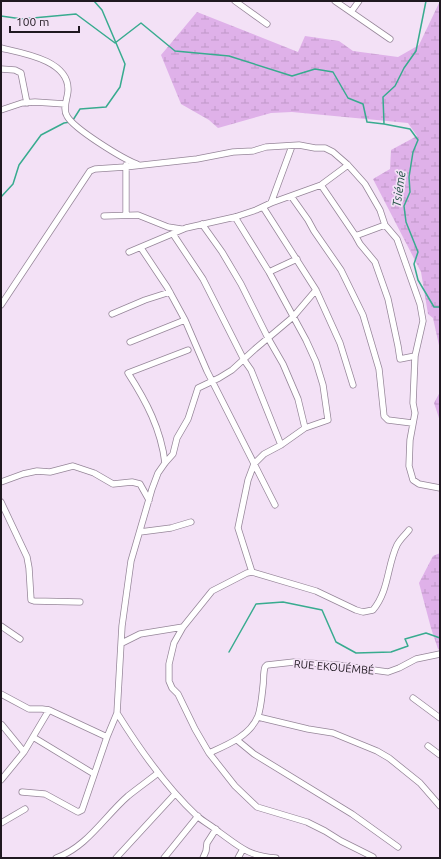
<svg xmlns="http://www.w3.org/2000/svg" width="441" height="859" font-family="Ubuntu,sans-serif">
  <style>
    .wetland { fill: url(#wetland-marsh) }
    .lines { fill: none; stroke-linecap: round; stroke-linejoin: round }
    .stream { stroke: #38ab8f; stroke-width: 1.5 }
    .minor-casing { stroke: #968699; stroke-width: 7 }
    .minor { stroke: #fff; stroke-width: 5.5 }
    .labels { text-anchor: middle; stroke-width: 3.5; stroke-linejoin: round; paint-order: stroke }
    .street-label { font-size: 11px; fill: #1f1820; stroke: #f3e1f6 }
    .water-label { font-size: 12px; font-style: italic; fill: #255548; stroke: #f3e1f6 }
  </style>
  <defs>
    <pattern id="wetland-marsh" width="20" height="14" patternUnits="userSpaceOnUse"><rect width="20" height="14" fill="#dfb1e9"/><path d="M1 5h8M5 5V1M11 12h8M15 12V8" fill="none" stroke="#bf98c8"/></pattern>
  </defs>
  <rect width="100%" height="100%" fill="#f3e1f6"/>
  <!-- wetland -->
  <path class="wetland" d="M440 1V350L433 318 428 314 421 272 373 179 390 169 391 150 417 136 408 123 292 112 271 113 218 128 209 120 181 104 161 55 197 12 298 52 305 36 339 41 353 51 398 57 419 45Z
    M440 392V421L434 403Z
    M440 553V650L438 649 431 628 419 583 433 556Z"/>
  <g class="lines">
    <!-- stream -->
    <path class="stream" d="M426 1 416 51 404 68 395 86 383 97 384 124 410 129 418 140 413 152 409 177 410 192 404 206 406 222 418 252 414 264 418 280 434 307H440
      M1 16 22 19 76 14 115 43 141 23 175 51 229 56 292 76 315 69 333 72 348 98 363 104 367 122 384 124
      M73 120 80 109 106 107 120 87 125 64 102 10 94 1
      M1 197 13 184 19 165 41 135 64 123 70 122
      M229 652 256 604 283 602 322 610 336 642 356 653 391 652 408 646 405 639 426 633 440 638"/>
    <defs>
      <path id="minor" d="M235 1 267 24
        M335 1 390 39
        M351 12 359 1
        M1 48C22 53 69 60 68 90 68 98 62 108 67 116 74 129 123 159 137 164
        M1 69 15 70 21 73 27 103
        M1 110 22 103 35 102 65 104
        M321 185 355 235H358L385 225
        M291 196 308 220 314 231 341 270 363 315 379 369 384 416 388 420 412 423
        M271 203 292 146
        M263 207 316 290 340 343 353 385
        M126 215V165
        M104 216 138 215 168 227 181 229
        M235 217 269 272 306 340 316 362 323 385 328 420 305 428 281 445 264 454 254 464 248 480 238 528 252 572
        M202 224 222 252 241 284 268 338 283 364 298 399 305 428
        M173 234 203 279 244 360 251 370 281 445
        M355 235 360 244 375 262 388 299 398 346 400 359 415 356
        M141 248 167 287 185 320 207 371 275 505
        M129 252 186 228 235 217 256 210 271 203 321 185 348 165
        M269 272 297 259
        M1 305 90 171 95 169 125 167 197 159 233 152 253 151 266 147 299 145 315 148H325L333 152 348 165 365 184 380 210 385 225 397 239 420 304 423 321 415 356 413 403 415 413 410 440 409 466 413 480 419 484 440 488
        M112 314 145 300 170 292
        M130 342 185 320
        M165 463C161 429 146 401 128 373L188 350
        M1 482 23 474 37 471 50 472 73 466 94 473 113 484 132 482 140 484 149 500
        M1 502 27 557 29 568 31 600 34 601 80 602
        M140 532 171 528 191 522
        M1 626 20 639
        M122 643 140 634 183 627
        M1 694 29 709H42L49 710 107 737
        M413 698 440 718
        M117 713C140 750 165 786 197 816 204 822 212 826 219 832 240 847 248 856 276 858
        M258 717 308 729 333 733 377 751 389 758 420 783 440 806
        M2 725 24 752
        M33 737 94 774
        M237 740 254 754 352 814 398 847
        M428 746 440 755
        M209 753C227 745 250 736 258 716 261 708 262 695 263 686 264 680 263 673 265 667L267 665 294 662 337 665 388 672 399 668 416 659 440 654
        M1 780 24 752 49 710
        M22 792 45 794 78 812 82 810 107 737 117 713 122 626 131 561 152 489 158 473 165 463 173 454 177 438 188 419 198 388 219 378 232 370 255 349 293 317 316 290
        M1 823 25 809
        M373 857 341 841 325 831 307 822 257 807 235 786 209 753 195 729 178 694 172 688 169 681V664L174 643 183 627 212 591 247 573 252 572 316 591 356 610 363 612 373 610C389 591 387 566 397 545 400 539 405 535 409 530
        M56 858C87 847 104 817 128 796 138 788 148 781 158 773
        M116 858 175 794
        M164 858 198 816
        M203 858 206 851 207 843 216 829
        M238 858 243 849"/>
    </defs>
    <!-- minor casing -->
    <use href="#minor" class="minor-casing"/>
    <!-- minor -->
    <use href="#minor" class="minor"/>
  </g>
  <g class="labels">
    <!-- street labels -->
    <g class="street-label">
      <text transform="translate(334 667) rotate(5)" y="4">RUE EKOUÉMBÉ</text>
    </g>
    <!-- water labels -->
    <g class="water-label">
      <text transform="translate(399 189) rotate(-82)" y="4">Tsiémé</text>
    </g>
  </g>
  <!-- border -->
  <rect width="441" height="859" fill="none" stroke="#1f1820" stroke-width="4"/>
  <!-- scale -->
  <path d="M10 26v6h69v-6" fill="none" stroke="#1f1820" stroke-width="2"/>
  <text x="16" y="26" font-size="12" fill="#1f1820" stroke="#f3e1f6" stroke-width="3" paint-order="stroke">100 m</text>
</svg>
